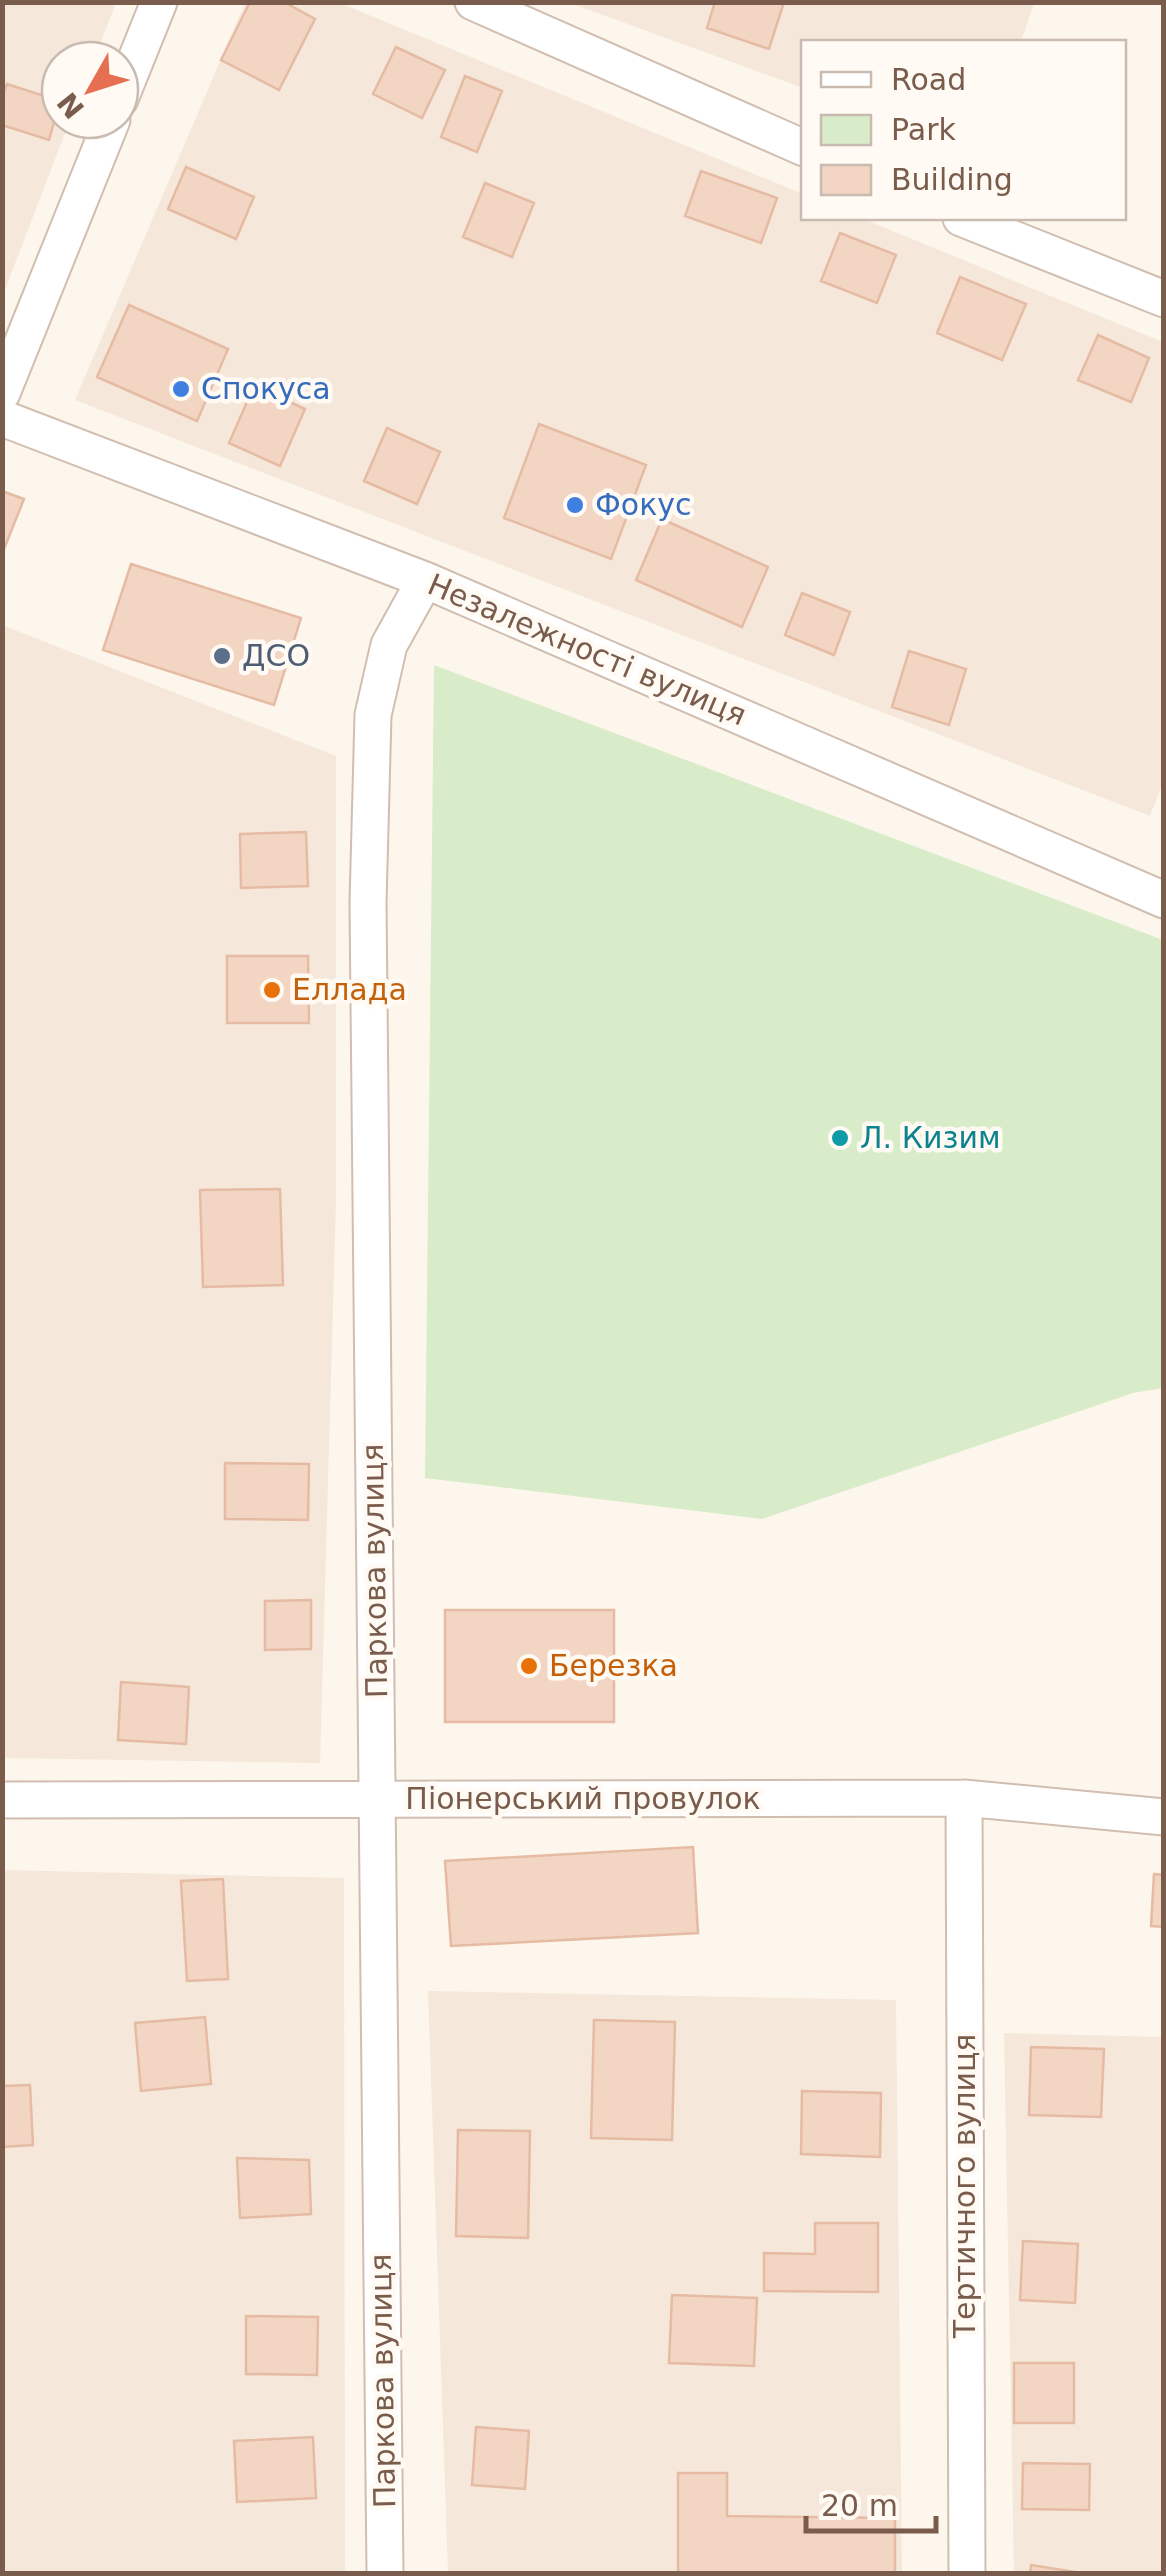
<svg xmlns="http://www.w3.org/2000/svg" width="1166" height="2576" font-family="'DejaVu Sans',sans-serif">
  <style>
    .residential { fill: #f5e8da }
    .green { fill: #d8ecc9 }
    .building { fill: #f3d5c3; stroke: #e6bba3; stroke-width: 2.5 }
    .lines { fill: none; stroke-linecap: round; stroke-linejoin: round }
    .street-casing { stroke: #d1beb0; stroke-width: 39 }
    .street { stroke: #fff; stroke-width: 35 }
    .shop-dot { fill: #3f7fe0; stroke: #fffaf3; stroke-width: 4 }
    .service-dot { fill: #5c6f8a; stroke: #fffaf3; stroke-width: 4 }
    .food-dot { fill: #e8710a; stroke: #fffaf3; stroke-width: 4 }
    .culture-dot { fill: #0f9aa8; stroke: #fffaf3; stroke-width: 4 }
    .labels { text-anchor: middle; stroke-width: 9; stroke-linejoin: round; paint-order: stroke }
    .shop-label { font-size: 30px; fill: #366cbe; stroke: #fffaf3; text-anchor: start }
    .street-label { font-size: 30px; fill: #7a5c4d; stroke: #fffaf3 }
    .service-label { font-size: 30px; fill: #4e5e75; stroke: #fffaf3; text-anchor: start }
    .food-label { font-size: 30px; fill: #c56008; stroke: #fffaf3; text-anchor: start }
    .culture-label { font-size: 30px; fill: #0d838f; stroke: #fffaf3; text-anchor: start }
  </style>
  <rect width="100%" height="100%" fill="#fdf6ec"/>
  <!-- residential -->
  <path class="residential" d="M3 3H116L94 60H60V120H70L3 295Z
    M245 3H340L803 194 804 218H861L1163 342 1164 780 1150 816 75 400Z
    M570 3H1034L1021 42H804L803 88Z
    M2 625 336 756V1202L320 1763 3 1758Z
    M3 1870 344 1878 345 2573 3 2574Z
    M428 1991 896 2000 902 2573H448Z
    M1004 2033 1163 2037V2573H1014Z"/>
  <!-- green -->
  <path class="green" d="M434 665 1163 940V1388L1133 1393 762 1519 425 1478Z"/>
  <!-- building -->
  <path class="building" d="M250 2H284L315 19 279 90 221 60Z
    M715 2H784L769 49 707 28Z
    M396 47 445 70 422 118 373 94Z
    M465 76 502 91 477 152 441 137Z
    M7 84 60 101 49 140 2 125V97Z
    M186 167 254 197 236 239 168 209Z
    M701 171 777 198 761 243 685 216Z
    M485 183 534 203 512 257 463 237Z
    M840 233 896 255 877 303 821 281Z
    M960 277 1026 304 1002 360 937 333Z
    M129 305 228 349 197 421 97 377Z
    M1098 335 1149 358 1131 402 1078 380Z
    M254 386 305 409 280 466 229 443Z
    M539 424 646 465 611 559 504 518Z
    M387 428 440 452 417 504 364 481Z
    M2 491 24 499 2 554Z
    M662 519 768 567 742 627 636 580Z
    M131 564 301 618 274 705 103 650Z
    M802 593 850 612 834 655 785 635Z
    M909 651 966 669 949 725 892 707Z
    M306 832 308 886 241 888 240 834Z
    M227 956H308L309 1023H227Z
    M280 1189 283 1285 203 1287 200 1190Z
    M225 1463 309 1464 308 1520 225 1519Z
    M311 1600V1649L265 1650V1601Z
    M445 1610H614V1722H445Z
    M121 1682 189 1687 186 1744 118 1740Z
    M693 1847 698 1933 451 1946 445 1861Z
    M1154 1874 1164 1875V1927L1151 1926Z
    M223 1879 228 1979 187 1981 181 1881Z
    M205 2017 211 2084 141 2091 135 2023Z
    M594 2020 675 2022 672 2140 591 2138Z
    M1031 2047 1104 2049 1101 2117 1029 2115Z
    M30 2085 33 2145 2 2147V2086Z
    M802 2091 881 2093 880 2157 801 2154Z
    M458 2130 530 2131 528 2238 456 2236Z
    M237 2158 309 2160 311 2214 240 2218Z
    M815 2223H878V2292L764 2291V2253L815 2254Z
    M1023 2241 1078 2244 1075 2303 1020 2300Z
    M672 2295 757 2298 754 2366 669 2363Z
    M246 2316 318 2317 317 2375 246 2374Z
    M1014 2363H1074V2423H1014Z
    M476 2427 529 2431 525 2489 472 2485Z
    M313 2437 316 2498 237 2502 234 2441Z
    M1023 2463 1090 2464 1089 2510 1022 2509Z
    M678 2473H727V2516L895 2518V2574H678Z
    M1031 2565 1082 2573 1081 2574H1030Z"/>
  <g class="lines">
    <defs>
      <path id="street" d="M473 2 804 148
        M120 99 159 2
        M961 218 1164 299
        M2 393 112 120
        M2 418 425 580 1164 900
        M964 1798 967 2574
        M2 1800 964 1798 1164 1817
        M385 2574 368 903 373 715 389 645 425 580"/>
    </defs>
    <!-- street casing -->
    <use href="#street" class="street-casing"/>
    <!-- street -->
    <use href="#street" class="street"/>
  </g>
  <!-- markers -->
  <g class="shop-dot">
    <circle cx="181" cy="389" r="10"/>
    <circle cx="575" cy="505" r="10"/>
  </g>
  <circle class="service-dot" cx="222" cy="656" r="10"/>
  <g class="food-dot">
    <circle cx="272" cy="990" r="10"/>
    <circle cx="529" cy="1666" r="10"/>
  </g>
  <circle class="culture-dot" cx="840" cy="1138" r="10"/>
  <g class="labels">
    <!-- shop labels -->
    <g class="shop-label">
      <text x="201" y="399">Спокуса</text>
      <text x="595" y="515">Фокус</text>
    </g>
    <!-- street labels -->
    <g class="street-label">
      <text transform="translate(587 650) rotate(23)" y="10">Незалежності вулиця</text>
      <text transform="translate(375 1571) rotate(-91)" y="10">Паркова вулиця</text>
      <text x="583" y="1809">Піонерський провулок</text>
      <text transform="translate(965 2186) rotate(-90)" y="10">Тертичного вулиця</text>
      <text transform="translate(383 2381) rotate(-91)" y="10">Паркова вулиця</text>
    </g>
    <!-- service labels -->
    <g class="service-label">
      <text x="242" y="666">ДСО</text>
    </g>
    <!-- food labels -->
    <g class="food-label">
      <text x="292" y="1000">Еллада</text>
      <text x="549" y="1676">Березка</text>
    </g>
    <!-- culture labels -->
    <g class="culture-label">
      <text x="860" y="1148">Л. Кизим</text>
    </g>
  </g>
  <!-- border -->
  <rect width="1166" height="2576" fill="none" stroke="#7a5c4d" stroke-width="10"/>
  <!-- legend -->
  <rect x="801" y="40" width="325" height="180" fill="#fffaf3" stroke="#cabbb1" stroke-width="2.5"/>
  <rect x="821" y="72" width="50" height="15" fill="#ffffff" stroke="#cabbb1" stroke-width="2.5"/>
  <text x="891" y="90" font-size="30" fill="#7a5c4d">Road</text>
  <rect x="821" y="115" width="50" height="30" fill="#d8ecc9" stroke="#cabbb1" stroke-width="2.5"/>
  <text x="891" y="140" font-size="30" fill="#7a5c4d">Park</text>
  <rect x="821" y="165" width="50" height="30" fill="#f3d5c3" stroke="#cabbb1" stroke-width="2.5"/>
  <text x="891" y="190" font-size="30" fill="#7a5c4d">Building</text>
  <!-- north arrow -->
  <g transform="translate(90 90) rotate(231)"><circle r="48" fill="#fffaf3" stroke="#cabbb1" stroke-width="2.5"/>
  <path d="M0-8L18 38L0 25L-18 38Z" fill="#e76f51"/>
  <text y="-15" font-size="28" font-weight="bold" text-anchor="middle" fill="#7a5c4d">N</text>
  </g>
  <!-- scale -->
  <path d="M806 2516v15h130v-15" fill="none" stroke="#7a5c4d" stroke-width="5"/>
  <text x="821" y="2516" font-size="30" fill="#7a5c4d" stroke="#fffaf3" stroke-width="8" paint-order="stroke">20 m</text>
</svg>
